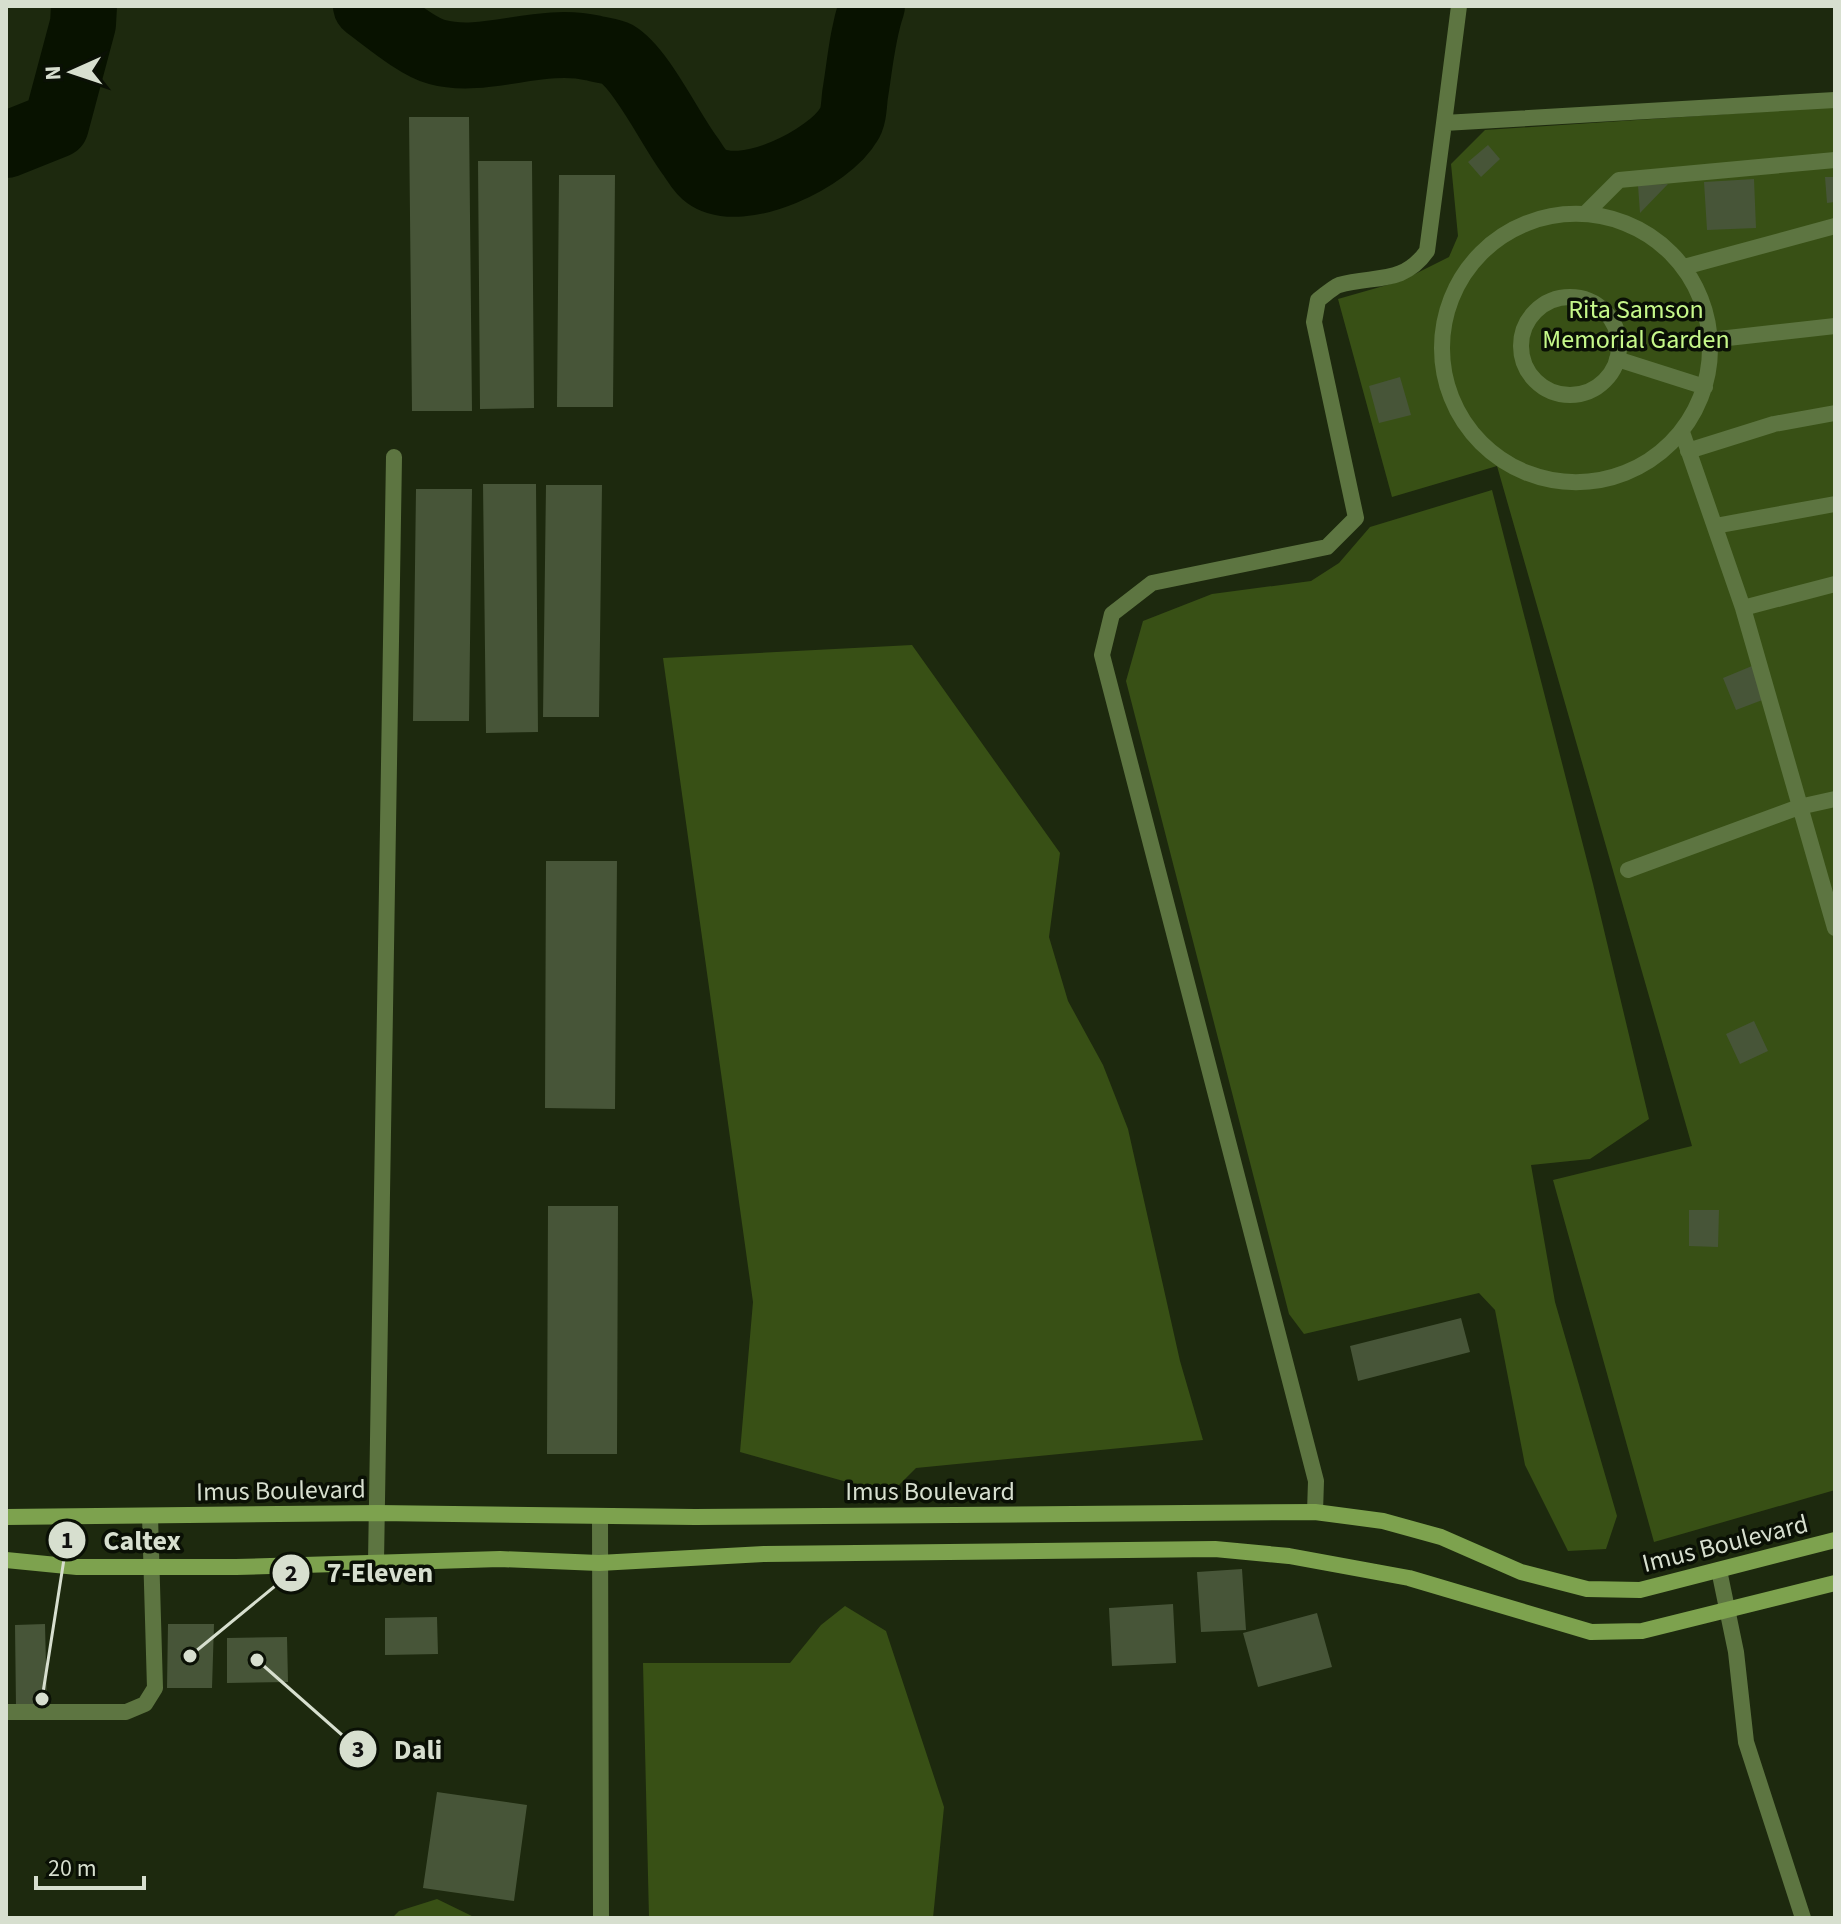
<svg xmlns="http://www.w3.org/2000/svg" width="1841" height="1924" font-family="'Source Sans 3',sans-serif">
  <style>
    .green { fill: #385015 }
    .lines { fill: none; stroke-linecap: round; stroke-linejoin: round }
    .river { stroke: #081200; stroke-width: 66 }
    .building { fill: #475538 }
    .lane { stroke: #5d7541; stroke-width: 16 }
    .street { stroke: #5d7541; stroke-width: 16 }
    .secondary { stroke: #7da24e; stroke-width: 16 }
    .labels { text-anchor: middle; stroke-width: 7; stroke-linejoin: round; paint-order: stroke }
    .park-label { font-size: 26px; fill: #c6f88a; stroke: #0a1005 }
    .street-label { font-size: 26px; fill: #d7dfcf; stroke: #0a1005 }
    .leader { fill: none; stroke: #d7dfcf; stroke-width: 3 }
    .callout-dot { fill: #d7dfcf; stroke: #0a1005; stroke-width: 3 }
    .mark-label { font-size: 24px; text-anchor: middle; font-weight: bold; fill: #111 }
    .callout-label { font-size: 28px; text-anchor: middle; font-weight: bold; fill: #d7dfcf; stroke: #0a1005; stroke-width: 7; stroke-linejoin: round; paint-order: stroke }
  </style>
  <rect width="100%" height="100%" fill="#1d290e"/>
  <!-- green -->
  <path class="green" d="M1835 107V1490L1654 1542 1553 1180 1692 1146 1497 466 1392 497 1338 299 1401 281 1449 257 1458 236 1451 164 1485 130Z
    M1492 490 1593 884 1649 1119 1590 1159 1531 1165 1555 1302 1617 1516 1606 1549 1568 1551 1525 1465 1495 1310 1479 1293 1304 1334 1289 1314 1126 681 1143 621 1212 594 1311 581 1339 563 1370 527Z
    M912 645 1060 853 1049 937 1068 1001 1103 1065 1128 1129 1180 1361 1203 1440 916 1468 890 1494 740 1452 753 1302 663 658Z
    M845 1606 886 1631 944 1807 933 1918H649L643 1663H790L821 1625Z
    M437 1899 476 1918H392L399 1911Z"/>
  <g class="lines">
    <!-- river -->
    <path class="river" d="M366 6C384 19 417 47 437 52 485 65 540 36 593 48 600 50 611 51 617 54 642 69 671 131 691 157 695 163 700 172 706 176 741 202 830 158 849 124 854 117 854 103 855 95 860 65 862 35 872 6
      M6 145 56 125 83 24 84 6"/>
  </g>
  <!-- building -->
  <path class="building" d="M409 117H469L472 411H412Z
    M1488 145 1500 159 1481 177 1468 162Z
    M478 161H532L534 408 480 409Z
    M559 175H615L613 407H557Z
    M1825 177H1835V202L1827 203Z
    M1754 179 1756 228 1707 230 1704 182Z
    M1668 184 1640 213 1638 185Z
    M1400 377 1411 415 1379 423 1369 386Z
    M483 484H536L538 732 486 733Z
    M546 485H602L599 717H543Z
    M416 489H472L469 721H413Z
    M1752 666 1765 699 1736 710 1723 678Z
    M546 861H617L615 1109 545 1108Z
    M1754 1021 1768 1051 1740 1064 1726 1034Z
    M548 1206H618L617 1454H547Z
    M1689 1210H1719L1718 1247 1689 1246Z
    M1461 1318 1470 1352 1358 1381 1350 1346Z
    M1242 1569 1246 1630 1201 1632 1197 1572Z
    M1173 1604 1176 1663 1112 1666 1109 1608Z
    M1317 1613 1332 1667 1258 1687 1243 1633Z
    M437 1617 438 1654 385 1655V1618Z
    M45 1624 47 1708H16L15 1625Z
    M168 1624H214L212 1688H167Z
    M287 1637 288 1682 227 1683V1638Z
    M437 1792 527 1805 514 1901 423 1888Z"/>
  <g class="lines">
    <!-- lane -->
    <path class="lane" d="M1444 123 1459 6
      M1587 212 1619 180 1835 160
      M1442 348a134 134 0 1 1 268 0a134 134 0 1 1-268 0Z
      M1684 267 1835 226
      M1521 346a49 49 0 1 1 98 0a49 49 0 1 1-98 0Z
      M1710 340 1835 326
      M1617 359 1705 387
      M1682 432 1743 608 1835 928
      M1688 451 1774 424 1835 413
      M1715 526 1835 504
      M1743 608 1835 584
      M1628 870 1799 807 1835 799
      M1315 1512 1316 1481 1102 655 1112 614 1152 583 1327 547 1356 518 1314 322 1318 300C1325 295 1332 288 1339 285 1375 275 1403 285 1427 251L1444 123 1835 100
      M600 1517 601 1918
      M376 1562 394 457
      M6 1712H126L145 1704 155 1688 150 1516"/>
    <!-- street -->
    <path class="street" d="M1719 1570 1736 1652 1746 1742 1803 1918"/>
    <!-- secondary -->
    <path class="secondary" d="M6 1517 378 1513 695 1517 1315 1512 1383 1521 1441 1537 1521 1572 1587 1589 1640 1590 1835 1540
      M6 1560 77 1567H236L500 1559 599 1563 764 1554 1215 1549 1289 1556 1409 1578 1591 1632 1642 1631 1835 1583"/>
  </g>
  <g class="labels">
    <!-- park labels -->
    <g class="park-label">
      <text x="1636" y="318">Rita Samson<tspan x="1636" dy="30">Memorial Garden</tspan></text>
    </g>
    <!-- street labels -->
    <g class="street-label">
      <text transform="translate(281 1490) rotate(-1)" y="9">Imus Boulevard</text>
      <text x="930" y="1500">Imus Boulevard</text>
      <text transform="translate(1725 1543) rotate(-14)" y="9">Imus Boulevard</text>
    </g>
  </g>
  <!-- callouts -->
  <path class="leader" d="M42 1699L67 1540M190 1656L291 1573M257 1660L358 1749"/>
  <g class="callout-dot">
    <circle cx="42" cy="1699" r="8"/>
    <circle cx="190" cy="1656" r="8"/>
    <circle cx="257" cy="1660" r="8"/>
    <circle cx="67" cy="1540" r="20"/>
    <circle cx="291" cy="1573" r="20"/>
    <circle cx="358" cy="1749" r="20"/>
  </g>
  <g class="mark-label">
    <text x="67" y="1548">1</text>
    <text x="291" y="1581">2</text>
    <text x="358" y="1757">3</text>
  </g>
  <g class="callout-label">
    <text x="142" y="1550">Caltex</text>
    <text x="380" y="1582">7-Eleven</text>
    <text x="418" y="1759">Dali</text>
  </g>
  <!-- border -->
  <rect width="1841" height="1924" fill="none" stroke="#d7dfcf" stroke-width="16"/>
  <!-- north arrow -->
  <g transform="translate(72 72) rotate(267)" stroke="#0a1005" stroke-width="6" paint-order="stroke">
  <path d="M0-6L14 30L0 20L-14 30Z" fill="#d7dfcf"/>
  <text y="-12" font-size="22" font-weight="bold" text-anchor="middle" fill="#d7dfcf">N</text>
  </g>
  <!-- scale -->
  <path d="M36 1876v12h108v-12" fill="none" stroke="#d7dfcf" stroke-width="4"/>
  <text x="48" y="1876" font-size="24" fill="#d7dfcf" stroke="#0a1005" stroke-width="6" paint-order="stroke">20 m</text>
</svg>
